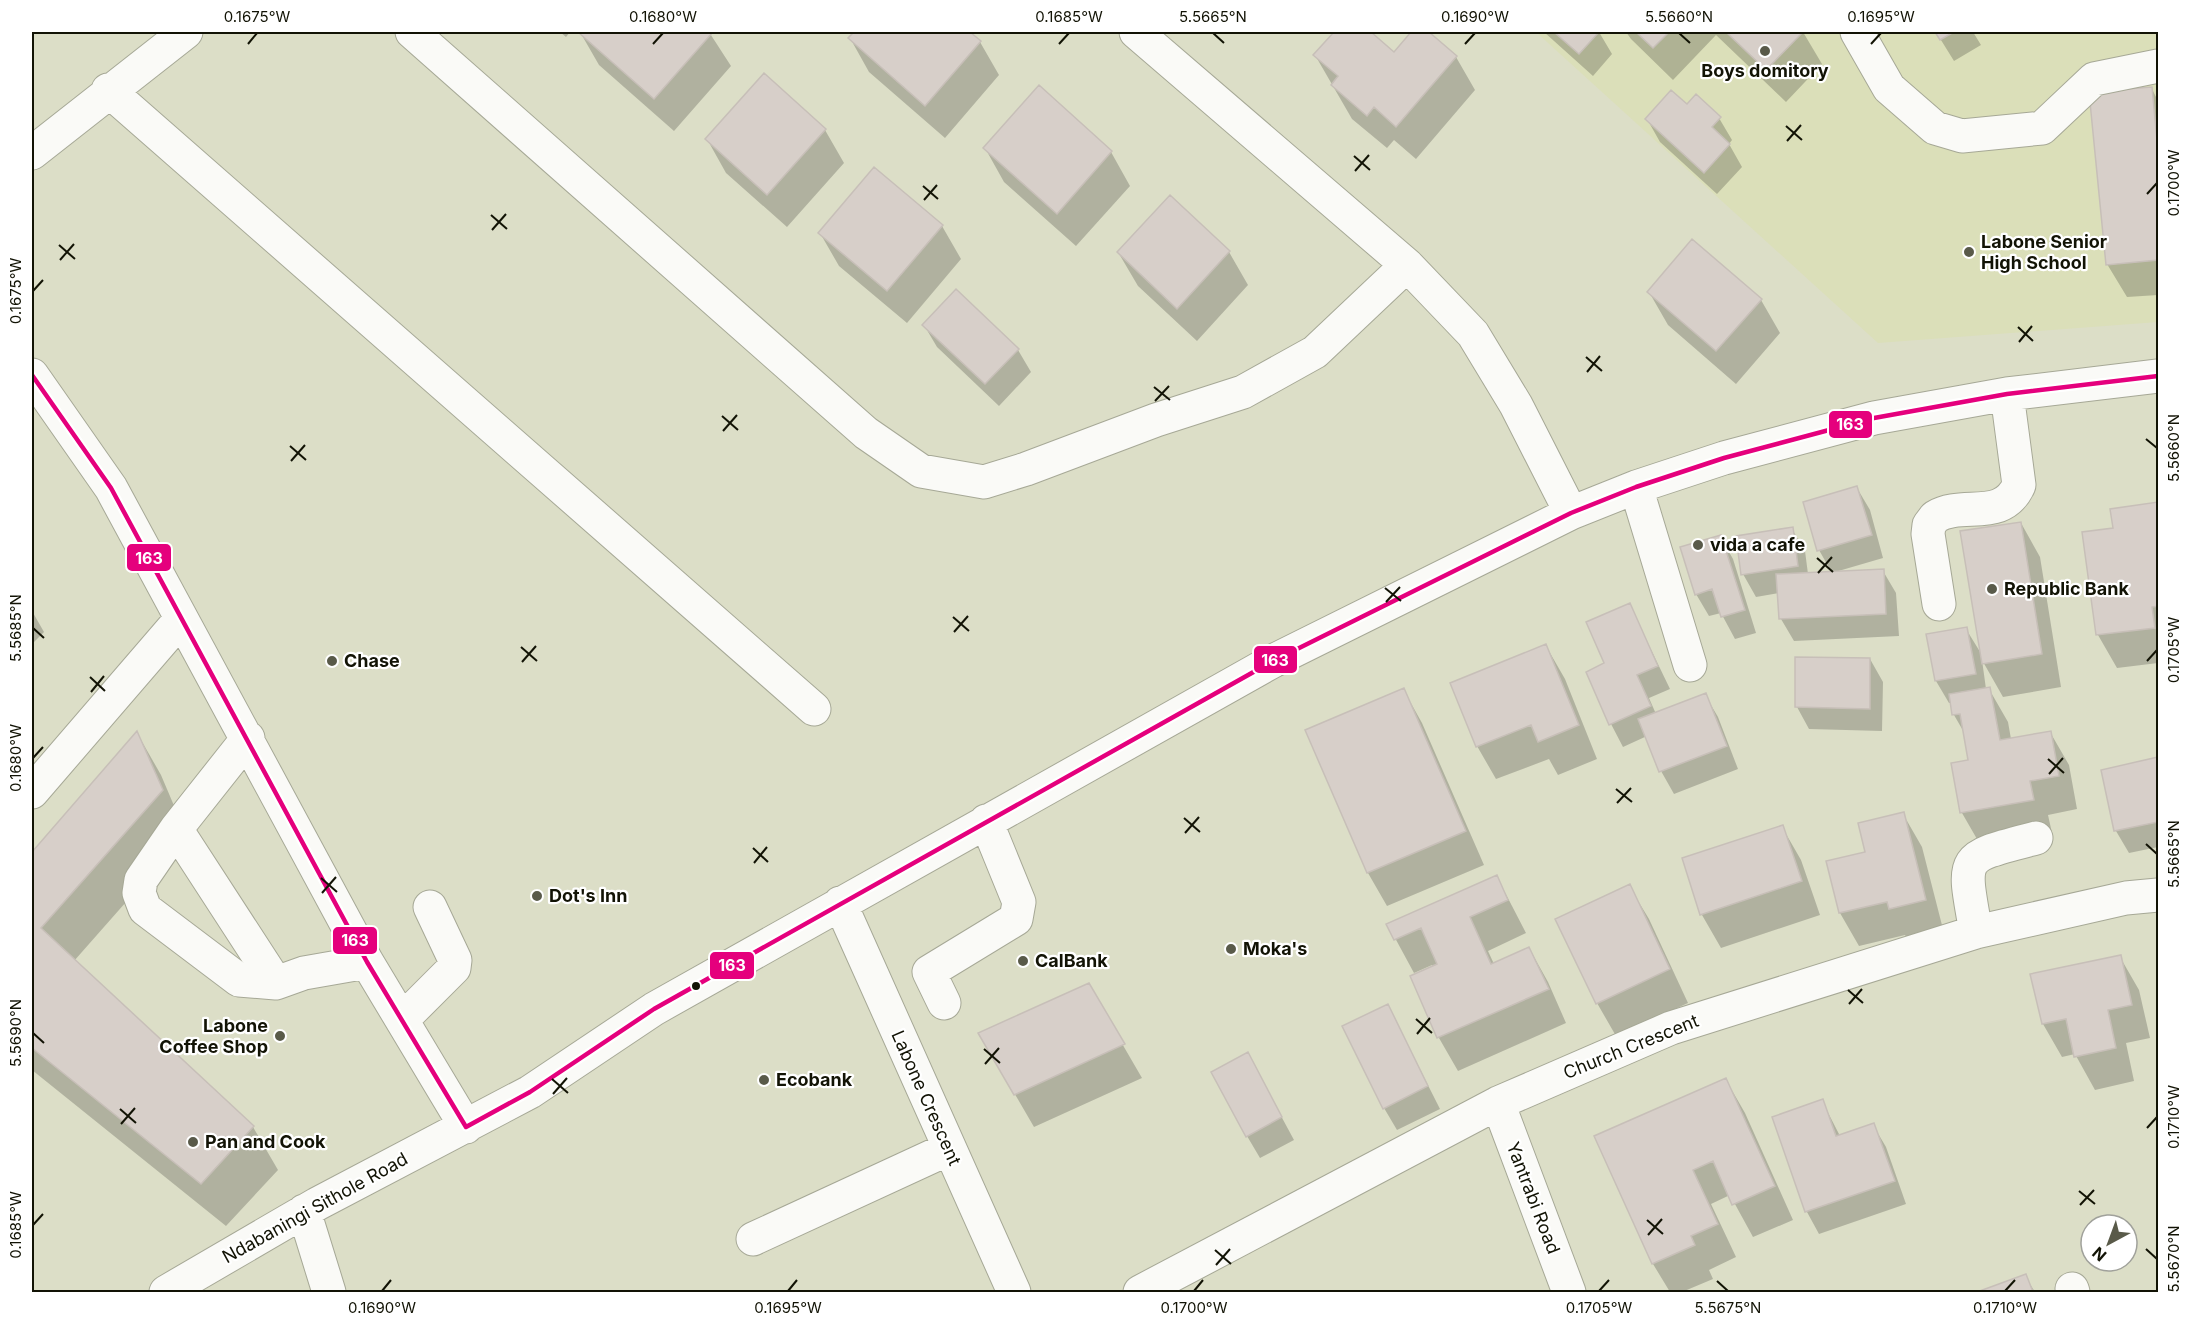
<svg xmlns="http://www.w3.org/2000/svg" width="2190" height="1324" font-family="Inter,sans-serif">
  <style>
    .built { fill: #dbdfb9 }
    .shadow { fill: #0003 }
    .building { fill: #d7cfc9; stroke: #c7bfb8; stroke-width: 1.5 }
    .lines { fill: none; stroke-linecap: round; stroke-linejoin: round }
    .minor-casing { stroke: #a6a896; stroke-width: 35 }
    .minor { stroke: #fafaf7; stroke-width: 33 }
    .bus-1-casing { stroke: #fff; stroke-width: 9 }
    .bus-1 { stroke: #e5007d; stroke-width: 4.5 }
    .ticks { fill: none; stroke: #121305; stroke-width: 2 }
    .poi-dot { fill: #595a49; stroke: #fff; stroke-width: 2 }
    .bus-dot { fill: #121305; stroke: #fff; stroke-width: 2 }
    .labels { text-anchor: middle; stroke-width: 4.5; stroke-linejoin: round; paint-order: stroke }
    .poi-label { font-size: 18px; font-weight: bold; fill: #121305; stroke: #fff; text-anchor: start }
    .street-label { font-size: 18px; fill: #121305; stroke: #fff }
    .line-badge { stroke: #fff; stroke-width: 2 }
    .badge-label { font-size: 16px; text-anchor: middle; font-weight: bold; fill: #fff }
    .neatline { fill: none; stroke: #121305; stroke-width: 2 }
    .ticks-label { font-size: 15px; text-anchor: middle; fill: #121305 }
  </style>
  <rect width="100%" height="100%" fill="#dcdec7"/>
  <!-- built -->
  <path class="built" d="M1536 32H2158V322L1878 343Z"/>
  <!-- shadow -->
  <path class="shadow" d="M560 32H570L566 37Z
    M580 32H709L731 66 674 131 599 65Z
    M856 32H968L980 42 999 75 945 138 869 72 850 38Z
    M1336 32H1368L1394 54 1413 32H1427L1456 57 1475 90 1416 159 1394 140 1387 148 1352 119 1315 55Z
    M1544 32H1599L1612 54 1593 76Z
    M1626 32H1803L1822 64 1786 102 1716 35 1673 80 1631 39Z
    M1936 32H1973L1981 45 1954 61Z
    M1039 87 1111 152 1130 186 1076 246 1004 182 985 148Z
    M2152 89 2158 101V295L2127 297 2107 264Z
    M1687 107 1719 118 1732 140 1729 144 1742 167 1717 194 1660 142 1647 119Z
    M825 130 844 163 787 227 726 173 707 139Z
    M1170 197 1229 252 1248 285 1197 341 1138 286 1118 252Z
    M942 226 961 259 907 323 839 266 820 233Z
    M1649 292 1761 300 1780 333 1736 384 1668 325Z
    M924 325 1018 350 1031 372 999 406 937 347Z
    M1857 488 1870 510 1883 558 1835 572 1883 571 1896 593 1899 636 1794 641 1781 619 1779 593 1756 597 1743 574 1792 529 1805 551 1808 574 1832 573 1819 550Z
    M2158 504V663L2117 668 2098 635 2083 533 2114 529 2112 510Z
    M2021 523 2040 557 2061 687 2003 697 1982 660 1986 689H1989L2008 722 2011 739 2050 732 2069 765 2077 809 2048 815 2052 833 1981 846 1962 813 1970 761 1965 734 1954 715 1952 703H1949L1936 681 1966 629 1982 655Z
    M1720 536 1733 559 1756 633 1735 639 1721 613 1709 616 1696 594Z
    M1629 604 1670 689 1649 698 1656 714 1705 695 1718 717 1738 769 1674 794 1661 771 1647 736 1623 747 1611 724 1606 664Z
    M32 611 44 632 32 644Z
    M1546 646 1565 679 1597 759 1558 775 1549 759 1496 779 1477 746Z
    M1870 659 1883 682 1882 731 1809 729 1797 707Z
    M1403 689 1422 723 1484 865 1387 906 1368 873Z
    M137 733 161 775 186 834 74 961 253 1127 278 1170 226 1226 32 1070V854Z
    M2158 759V847L2129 853 2116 831 2102 771Z
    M1903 814 1922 847 1944 933 1909 941 1905 935 1859 946 1840 913 1867 853Z
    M1782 827 1801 860 1820 915 1721 948 1702 915 1683 859Z
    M1497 877 1526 933 1488 951 1494 964 1529 948 1548 982 1566 1023 1458 1071 1439 1038 1412 977 1433 968 1432 965 1414 973 1388 925Z
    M1629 886 1649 919 1688 1003 1616 1036 1597 1003Z
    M2120 957 2139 990 2150 1038 2126 1043 2134 1081 2095 1090 2075 1054 2062 1057 2043 1024Z
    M1088 985 1142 1078 1034 1127 980 1034Z
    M1388 1006 1440 1109 1397 1130 1384 1108Z
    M1260 1077 1294 1140 1260 1158 1247 1136Z
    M1726 1080 1745 1113 1793 1220 1753 1237 1730 1195 1711 1204 1736 1257 1709 1270 1713 1279 1682 1292H1670L1653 1264 1596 1137Z
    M1822 1101 1840 1136 1873 1125 1886 1147 1906 1204 1819 1234 1807 1212 1774 1118Z
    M2025 1276 2035 1292H1981Z"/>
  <!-- building -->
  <path class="building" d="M578 32H713L654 99Z
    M854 32H970L981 41 925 106 848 38Z
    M1334 32H1371L1394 52 1411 32H1429L1457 56 1396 127 1374 107 1367 116 1331 85 1338 76 1313 55Z
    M1554 32H1599L1579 54Z
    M1636 32H1669L1653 48Z
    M1726 32H1803L1766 70Z
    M1935 32H1954L1940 40Z
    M764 73 826 129 767 195 705 139Z
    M1039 85 1112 151 1057 214 983 148Z
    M2152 87 2158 151V260L2106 265 2089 92Z
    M1671 90 1687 104 1696 94 1721 117 1712 127 1730 144 1704 173 1645 119Z
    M874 167 943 225 887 291 818 233Z
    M1170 195 1230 251 1177 309 1117 252Z
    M1692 239 1762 299 1716 351 1647 292Z
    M956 289 1019 349 985 384 922 325Z
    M1857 486 1872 535 1817 551 1803 502Z
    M2158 502V606L2152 607 2155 628 2096 635 2082 532 2113 528 2110 509Z
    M2021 522 2042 654 1982 664 1960 531Z
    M1793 527 1798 566 1741 575 1736 536Z
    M1721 535 1745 610 1721 617 1712 589 1695 595 1680 547Z
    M1884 569 1886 614 1779 619 1776 574Z
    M1630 603 1658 666 1637 675 1651 706 1609 725 1586 672 1604 663 1586 622Z
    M1967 627 1976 674 1935 681 1926 634Z
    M1546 644 1579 725 1538 742 1531 725 1476 747 1450 683Z
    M1795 657 1870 658V709L1795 707Z
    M1990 687 2000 740 2051 731 2059 776 2030 781 2034 800 1960 813 1951 763 1968 760 1960 714 1952 715 1949 694Z
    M1404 688 1466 831 1367 873 1305 730Z
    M1706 693 1727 746 1659 772 1638 719Z
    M137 731 163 790 41 928 254 1126 201 1184 32 1048V852Z
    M2158 757V822L2114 831 2101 770Z
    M1904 812 1926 900 1889 909 1887 902 1839 913 1826 861 1865 852 1858 823Z
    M1783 825 1802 881 1700 915 1682 858Z
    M1497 875 1508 900 1470 917 1491 964 1529 947 1549 989 1437 1038 1410 976 1437 964 1421 928 1394 940 1386 924Z
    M1630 884 1670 969 1596 1004 1555 919Z
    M2121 955 2132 1005 2108 1010 2116 1048 2074 1057 2066 1019 2042 1024 2030 974Z
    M1089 983 1125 1044 1014 1095 978 1033Z
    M1388 1004 1428 1086 1383 1109 1342 1026Z
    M1248 1052 1282 1117 1246 1137 1211 1072Z
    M1726 1078 1775 1186 1732 1205 1713 1161 1693 1170 1718 1224 1691 1236 1695 1245 1652 1264 1594 1136Z
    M1823 1099 1836 1136 1874 1123 1895 1181 1805 1212 1772 1117Z
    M2026 1274 2033 1292H1977Z"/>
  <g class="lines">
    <defs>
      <path id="minor" d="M412 32 866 433 921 471 984 482 1026 469 1156 420 1243 392 1315 352 1407 265
        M1136 32 1407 265 1473 334 1516 405 1571 513
        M1857 32 1889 88 1935 128 1962 136 2042 128 2094 79 2158 66
        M108 90 814 709
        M32 153 186 32
        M32 375 111 488 367 962 466 1127
        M1636 487 1690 665
        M1939 604 1928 534 1929 525 1935 517C1963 500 2002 523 2019 485L2007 394
        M248 738 176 829 141 880 139 893 145 909 239 980 276 983 304 973 367 962
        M32 792 181 619
        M176 829 276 983
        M840 903 1014 1292
        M1976 932C1962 854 1959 858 2036 838
        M944 1003 929 972 1016 919 1019 902 986 821
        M402 1020 454 968 455 960 430 907
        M1498 1103 1569 1292
        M304 1211 329 1292
        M753 1239 948 1149
        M2072 1289 2073 1292
        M166 1292 317 1204 530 1092 654 1009 1273 661 1571 513 1636 487 1724 458 1874 418 2007 394 2158 376
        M1140 1292 1498 1103 1671 1028 1976 932 2126 898 2158 895"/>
    </defs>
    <!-- minor casing -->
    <use href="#minor" class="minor-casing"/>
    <!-- minor -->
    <use href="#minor" class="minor"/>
    <defs>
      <path id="bus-1" d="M32 375 111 488 367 962 466 1127
        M466 1127 530 1092 654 1009 1273 661 1571 513 1636 487 1724 458 1874 418 2007 394 2158 376"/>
    </defs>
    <!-- bus-1 casing -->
    <use href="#bus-1" class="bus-1-casing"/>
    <!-- bus-1 -->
    <use href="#bus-1" class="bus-1"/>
  </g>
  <!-- ticks -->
  <path class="ticks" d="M1213 33 1224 43M1679 33 1690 43M248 44 257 33M653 44 663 33M1059 44 1069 33M1465 44 1475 33M1871 44 1881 33M1786 126 1802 140M1787 141 1801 125M1354 156 1370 170M1355 171 1369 155M923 186 938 199M2147 194 2157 183M924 200 937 185M491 215 507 229M492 230 506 214M59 245 75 259M60 260 74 244M33 291 43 280M2018 327 2033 341M2019 342 2032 326M1586 357 1602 371M1587 372 1600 356M1154 387 1170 400M1155 401 1169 386M722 416 738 430M723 431 737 415M2146 439 2157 448M290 446 306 460M291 461 305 445M1817 558 1833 572M1818 573 1832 557M1385 588 1401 601M1386 602 1400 587M953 617 969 631M33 628 44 638M954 632 968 616M521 647 537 661M2147 661 2157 650M522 662 536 646M90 677 105 691M91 692 104 676M33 758 43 747M2048 759 2064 773M2049 774 2063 758M1616 789 1632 802M1617 803 1631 788M1184 818 1200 832M1185 833 1199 817M2146 844 2157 854M753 848 768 862M754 863 767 847M321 878 337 892M322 893 336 877M1848 990 1863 1003M1849 1004 1862 989M1416 1019 1432 1033M33 1033 44 1043M1417 1034 1430 1018M984 1049 1000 1063M985 1064 999 1048M552 1079 568 1093M553 1094 567 1078M120 1109 136 1123M121 1124 135 1108M2147 1128 2157 1117M2079 1191 2095 1204M2080 1205 2094 1190M1647 1220 1663 1234M33 1225 43 1214M1648 1235 1662 1219M2146 1249 2157 1259M1215 1250 1231 1264M1216 1265 1230 1249M1717 1281 1728 1291M382 1291 391 1280M788 1291 797 1280M1194 1291 1203 1280M1599 1291 1609 1280M2005 1291 2015 1280"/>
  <!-- markers -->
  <g class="poi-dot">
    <circle cx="1765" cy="51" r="6"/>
    <circle cx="1969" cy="252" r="6"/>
    <circle cx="1698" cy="545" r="6"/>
    <circle cx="1992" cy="589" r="6"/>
    <circle cx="332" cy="661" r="6"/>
    <circle cx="537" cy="896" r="6"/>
    <circle cx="1231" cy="949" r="6"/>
    <circle cx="1023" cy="961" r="6"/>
    <circle cx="280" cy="1036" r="6"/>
    <circle cx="764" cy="1080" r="6"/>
    <circle cx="193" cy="1142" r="6"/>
  </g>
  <circle class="bus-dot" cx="696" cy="986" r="5"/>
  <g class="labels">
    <!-- poi labels -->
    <g class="poi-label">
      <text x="1765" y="77" text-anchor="middle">Boys domitory</text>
      <text x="1981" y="248">Labone Senior<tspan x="1981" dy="21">High School</tspan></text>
      <text x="1710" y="551">vida a cafe</text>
      <text x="2004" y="595">Republic Bank</text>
      <text x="344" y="667">Chase</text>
      <text x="549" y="902">Dot's Inn</text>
      <text x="1243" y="955">Moka's</text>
      <text x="1035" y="967">CalBank</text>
      <text x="268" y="1032" text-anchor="end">Labone<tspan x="268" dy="21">Coffee Shop</tspan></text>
      <text x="776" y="1086">Ecobank</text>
      <text x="205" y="1148">Pan and Cook</text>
    </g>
    <!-- street labels -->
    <g class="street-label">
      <text transform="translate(1631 1047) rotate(-22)" y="6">Church Crescent</text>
      <text transform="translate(926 1098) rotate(66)" y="6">Labone Crescent</text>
      <text transform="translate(1533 1198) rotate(69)" y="6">Yantrabi Road</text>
      <text transform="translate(315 1208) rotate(-29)" y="6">Ndabaningi Sithole Road</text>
    </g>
  </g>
  <g class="line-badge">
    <rect x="1828" y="410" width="45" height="29" rx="6" fill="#e5007d"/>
    <rect x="126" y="543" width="46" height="29" rx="6" fill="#e5007d"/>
    <rect x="1253" y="645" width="45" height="29" rx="6" fill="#e5007d"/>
    <rect x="332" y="926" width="46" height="29" rx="6" fill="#e5007d"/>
    <rect x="709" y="951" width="46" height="29" rx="6" fill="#e5007d"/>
  </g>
  <g class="badge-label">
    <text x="1850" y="430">163</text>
    <text x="149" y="564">163</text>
    <text x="1275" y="666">163</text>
    <text x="355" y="946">163</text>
    <text x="732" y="971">163</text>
  </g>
  <!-- border -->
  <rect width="2190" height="1324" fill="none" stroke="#ffffff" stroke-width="66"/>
  <!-- north arrow -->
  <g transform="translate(2109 1243) rotate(221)"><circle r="28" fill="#ffffff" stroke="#a0a19b" stroke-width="1.5"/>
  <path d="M0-4.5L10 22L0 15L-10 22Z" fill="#595a49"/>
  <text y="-9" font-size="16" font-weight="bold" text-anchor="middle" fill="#121305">N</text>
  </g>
  <rect x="33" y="33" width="2124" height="1258" class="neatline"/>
  <g class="ticks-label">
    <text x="257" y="22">0.1675°W</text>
    <text x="663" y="22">0.1680°W</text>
    <text x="1069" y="22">0.1685°W</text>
    <text x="1213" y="22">5.5665°N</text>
    <text x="1475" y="22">0.1690°W</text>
    <text x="1679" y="22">5.5660°N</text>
    <text x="1881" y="22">0.1695°W</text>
    <text transform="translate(2174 183) rotate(-90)" y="5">0.1700°W</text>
    <text transform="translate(16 291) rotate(-90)" y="5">0.1675°W</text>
    <text transform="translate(2174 448) rotate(-90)" y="5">5.5660°N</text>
    <text transform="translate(16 628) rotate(-90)" y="5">5.5685°N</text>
    <text transform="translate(2174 650) rotate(-90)" y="5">0.1705°W</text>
    <text transform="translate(16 758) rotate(-90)" y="5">0.1680°W</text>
    <text transform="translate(2174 854) rotate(-90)" y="5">5.5665°N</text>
    <text transform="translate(16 1033) rotate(-90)" y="5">5.5690°N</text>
    <text transform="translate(2174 1117) rotate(-90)" y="5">0.1710°W</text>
    <text transform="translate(16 1225) rotate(-90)" y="5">0.1685°W</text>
    <text transform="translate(2174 1259) rotate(-90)" y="5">5.5670°N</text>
    <text x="382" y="1313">0.1690°W</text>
    <text x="788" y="1313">0.1695°W</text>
    <text x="1194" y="1313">0.1700°W</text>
    <text x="1599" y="1313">0.1705°W</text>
    <text x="1728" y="1313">5.5675°N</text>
    <text x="2005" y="1313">0.1710°W</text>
  </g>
</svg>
